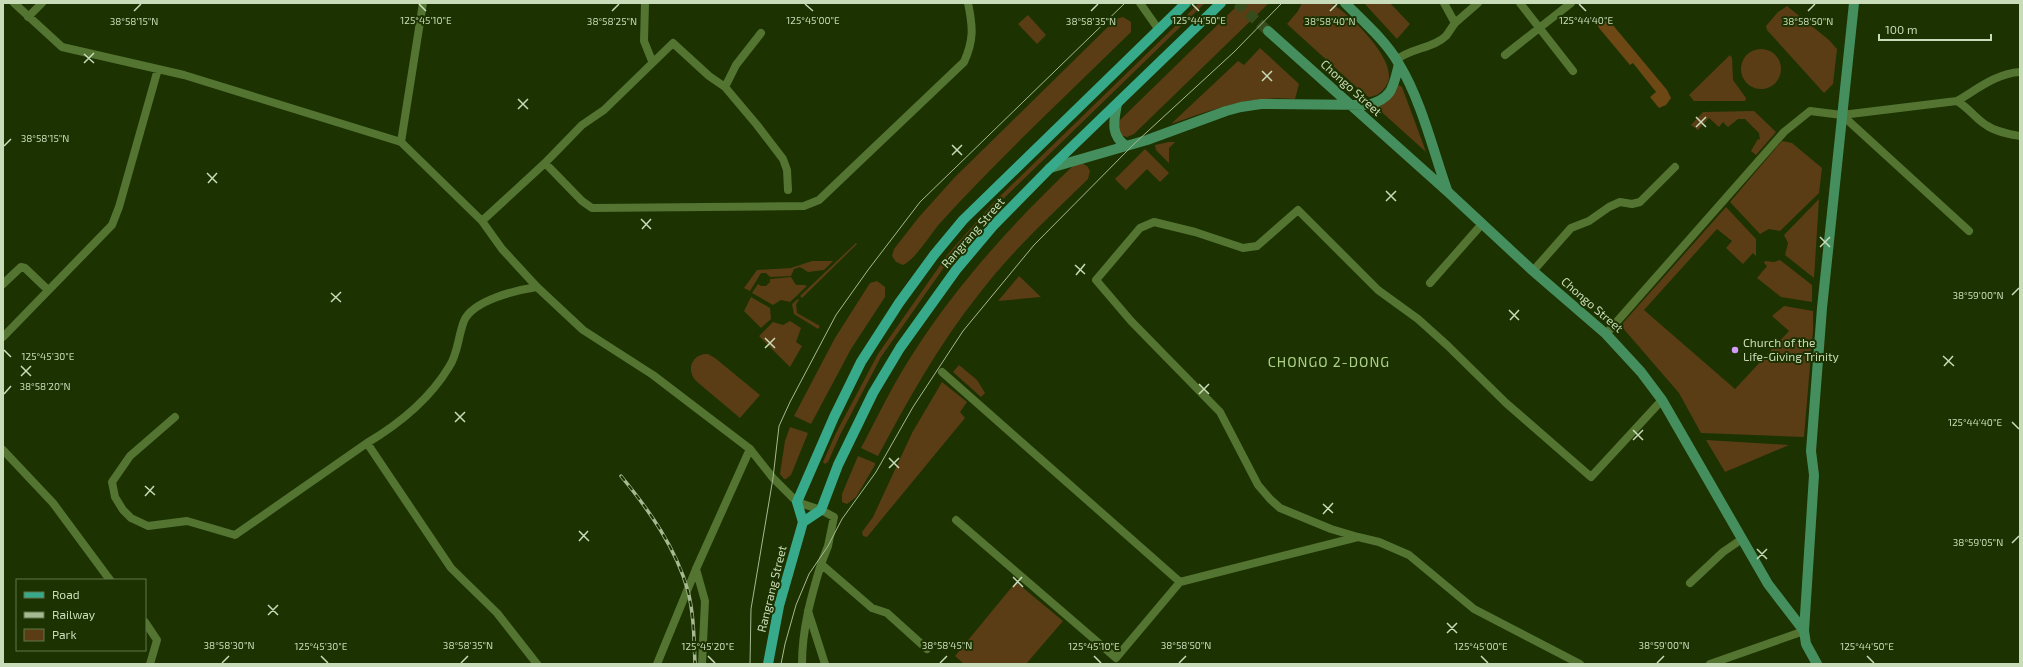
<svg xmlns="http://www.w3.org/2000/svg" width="2023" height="667" font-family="'Exo 2',sans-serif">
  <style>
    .green { fill: #5b3d15 }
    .forest { fill: #6d4814 }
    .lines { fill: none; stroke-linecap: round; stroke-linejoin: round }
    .secondary-tunnel { stroke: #364c1c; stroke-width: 10; stroke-dasharray: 10 5; stroke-linecap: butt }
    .street { stroke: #547432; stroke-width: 8 }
    .secondary { stroke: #458f5f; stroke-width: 10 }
    .primary { stroke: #37aa8b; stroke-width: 10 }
    .tram { stroke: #a6b993; stroke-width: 1 }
    .rail-casing { stroke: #a6b993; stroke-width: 3.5 }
    .rail { stroke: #1c3200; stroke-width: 2; stroke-dasharray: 6; stroke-linecap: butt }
    .ticks { fill: none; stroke: #c9dcb9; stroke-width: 1.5 }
    .poi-dot { fill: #d49cfb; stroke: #1c3200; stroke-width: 1.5 }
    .labels { text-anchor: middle; stroke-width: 4; stroke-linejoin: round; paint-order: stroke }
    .street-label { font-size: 12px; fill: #c9dcb9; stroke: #1c3200 }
    .poi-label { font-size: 12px; fill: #c9dcb9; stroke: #1c3200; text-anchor: start }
    .quarter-label { font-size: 14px; letter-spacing: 1px; fill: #add18b; stroke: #1c3200 }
    .ticks-label { font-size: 10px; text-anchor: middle; fill: #c9dcb9; stroke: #1c3200; stroke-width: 4; stroke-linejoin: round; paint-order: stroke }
  </style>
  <rect width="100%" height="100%" fill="#1c3200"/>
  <!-- green -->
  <path class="green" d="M1199 3H1205L997 205 952 256 881 357 840 435 828 462 825 464 823 462 836 433 878 354 948 254 994 202Z
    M1240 3H1269L1134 134 1127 137 1120 135 1117 124 1120 120Z
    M1302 3C1310 3 1326 0 1332 4 1350 14 1402 64 1386 86 1381 93 1377 96 1369 97L1364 94 1287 24 1298 11Z
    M1364 3H1390L1410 24 1397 39Z
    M1787 6 1829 40 1837 49 1833 84 1824 93 1767 30 1766 26 1778 12Z
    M1028 15 1046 35 1037 44 1018 24Z
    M1123 17 1131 22V32C1067 95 1001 156 941 222 932 232 915 260 903 265L896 262 892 256 894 249 919 217 955 177 1116 19Z
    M1260 48 1299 84 1295 99C1249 95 1214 109 1171 124L1238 61 1244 65Z
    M1741 69a20 20 0 1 1 40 0a20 20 0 1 1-40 0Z
    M1730 55 1732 58 1733 80 1746 98 1745 101H1694L1689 95Z
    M1399 85 1402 87 1426 152 1375 106Z
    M1754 111 1776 132 1756 155 1751 151 1758 139 1760 140 1759 133 1745 119H1738L1728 127 1723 122 1719 127 1709 118 1698 130 1691 125 1703 112Z
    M1782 141 1792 143 1822 168 1819 193 1780 231 1769 229 1760 234 1730 202Z
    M1169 142H1175L1169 148V163L1156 150 1155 145Z
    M1145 149 1169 173 1160 182 1147 169 1126 190 1115 179Z
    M1082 163 1087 166 1090 171 1088 179C1050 216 1011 252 979 294 939 344 908 400 878 456L861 448C878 416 894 382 914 352 959 282 1014 222 1074 165Z
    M1819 199 1814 278 1785 255 1788 243 1784 235Z
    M1726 207 1756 239V256L1753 253 1743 264 1726 248 1732 241 1717 229 1644 310 1735 389 1789 331 1772 316 1784 306 1813 311V330L1804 437 1701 433 1679 393 1622 327 1623 323Z
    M856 243 857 244 802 298 800 296Z
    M1780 260 1812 285V302L1781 297 1757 278 1767 266 1764 263 1765 261 1774 262Z
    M812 261H833L824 270 808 272 800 267 794 269 791 276 770 277 766 273H761L750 291 744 288 757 270 791 268Z
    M1019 276 1041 297 998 301Z
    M791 277 796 285H804L807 286 790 302 781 300 773 305 752 293 758 284 761 286H766L770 282V279Z
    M877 281 885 287V297L851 349 811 424 794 416 835 338 870 283Z
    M751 297 770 308 771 319 761 328 744 311Z
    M798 299 799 300 796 304 797 313 820 326 818 329 794 314 792 304Z
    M790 321 801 328 796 342 802 346 790 367 759 336 773 322 783 325Z
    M708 354 715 358 760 395 740 418 696 381C685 369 693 353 708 354Z
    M959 365 977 380 985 393 981 397 953 372Z
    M942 382 967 402 960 412 965 418 867 537 863 536 862 532 873 517 912 433Z
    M790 427 808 433 791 475 786 479H784L780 474 785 441Z
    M1706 440 1789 445 1725 472Z
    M858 456 875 463V465L856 497 847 504 842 502V494Z
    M1016 582 1063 621 1026 664H964L955 656Z"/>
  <!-- forest -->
  <path class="forest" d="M1607 18 1667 90 1671 98 1666 105 1659 108 1650 97 1656 92 1633 63 1630 65 1599 28 1595 21Z"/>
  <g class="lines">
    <!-- secondary-tunnel -->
    <path class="secondary-tunnel" d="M1237 3 1268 31"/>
    <!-- street -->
    <path class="street" d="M14 3 62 47 184 75 401 142 482 221 502 249 537 287 583 330 653 375 750 449 773 478 797 502 821 510 834 517 828 546 821 564 872 608 887 613 927 649
      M645 3 644 41 652 61
      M1140 3 1159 30
      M1520 3 1573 71
      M28 17 42 3
      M1455 23 1478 3
      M1505 55 1571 3
      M1396 60C1411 48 1434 48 1446 36 1449 32 1452 27 1455 23L1444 3
      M725 87 736 65 761 33
      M1957 101C1976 90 1997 73 2020 72
      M1842 115 1969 231
      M401 142 423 3
      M545 163 582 125 604 110 673 43 709 76 725 87 757 125 783 159 787 170 788 190
      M482 221 545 163 582 201 592 208 804 206 819 200 964 62C974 40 973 27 968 3
      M1533 271 1571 228 1589 221 1609 207 1620 202 1632 204 1640 202 1675 167
      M1430 283 1482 224
      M3 284 21 267 25 268 48 290
      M1606 334 1784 132 1810 111 1842 115 1957 101C1970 109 1975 118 1986 125 1996 132 2009 134 2020 136
      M3 337 112 225 119 207 158 69
      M942 372 1180 582
      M175 417 130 456 112 482 115 497 123 510 131 518 148 526 187 521 235 535 367 443 451 568 497 613 537 664
      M367 443C399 424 429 400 449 367 458 354 458 336 464 321 473 300 517 290 537 287
      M3 450 53 503 110 580
      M956 520 1116 658 1180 582 1358 537 1379 542 1409 555 1474 609 1580 664
      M1358 537 1331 529 1280 508 1270 499 1258 485 1220 412 1131 321 1096 280 1140 228 1154 222 1195 232 1243 248 1257 246 1298 210 1378 290 1418 319 1448 346 1506 403 1591 477 1662 400
      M696 569 705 601 702 664
      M1690 583 1723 552 1742 539
      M808 611 825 664
      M145 622 157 640 150 664
      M657 664 696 569 750 449
      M802 664C802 629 811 597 821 564
      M1710 664 1804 631"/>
    <!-- secondary -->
    <path class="secondary" d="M1345 3C1364 22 1386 41 1399 64 1421 100 1433 150 1447 190
      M1268 31 1448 192 1533 271 1606 334 1641 372 1662 400 1768 584 1804 631 1806 644 1817 664
      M1117 104C1114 121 1110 135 1126 146
      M1050 168 1147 140 1226 111 1241 107 1261 104 1368 105C1393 98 1393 87 1399 64
      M1804 631 1814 475 1811 451 1822 308 1854 3"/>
    <!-- primary -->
    <path class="primary" d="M803 522 821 510 838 465 873 393 900 348 956 270 993 226 1050 168 1221 3
      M768 664 779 606 803 522 797 502 834 417 861 362 899 303 934 255 963 220 1186 3"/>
    <!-- tram -->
    <path class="tram" d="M750 664 751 609 773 478 779 426 790 402 836 315 868 270 920 202 1125 3
      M781 664 785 644 796 605 809 574 828 546 842 519 876 472 913 407 963 331 1034 245 1135 143 1234 52 1282 3"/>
    <defs>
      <path id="rail" d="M621 476C649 510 676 548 688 591 694 615 694 640 695 664"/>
    </defs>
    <!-- rail casing -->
    <use href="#rail" class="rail-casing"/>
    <!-- rail -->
    <use href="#rail" class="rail"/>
  </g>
  <!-- ticks -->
  <path class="ticks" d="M419 4 426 11M805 4 813 11M1192 4 1199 11M1579 4 1586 11M134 11 141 4M612 11 619 4M1091 11 1098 4M1330 11 1337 4M1808 11 1815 4M84 54 94 63M84 63 94 53M1262 71 1272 81M1262 81 1272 71M518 99 528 109M518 109 528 99M1696 117 1706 127M1696 127 1706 117M952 145 962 155M4 146 11 139M952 155 962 145M207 173 217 183M208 183 217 173M1386 191 1396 201M1386 201 1396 191M641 219 651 229M642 229 651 219M1820 237 1830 247M1820 247 1830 237M1075 265 1085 274M1076 275 1085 264M331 293 341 302M2012 295 2019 288M331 302 341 292M1509 310 1519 320M1510 320 1519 310M765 338 775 348M765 348 775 338M4 350 11 357M1943 356 1954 366M21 366 31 376M1944 366 1953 356M21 376 31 366M1199 384 1209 394M4 394 11 386M1199 394 1209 384M455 412 465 422M455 422 465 412M2012 422 2019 429M1633 430 1643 440M1633 440 1643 430M889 458 899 468M889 468 899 458M145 486 155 495M145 496 154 486M1323 504 1333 513M1323 514 1333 503M579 531 589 541M579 541 588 531M2012 543 2019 536M1757 549 1767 559M1757 559 1767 549M1013 577 1023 587M1013 587 1022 577M268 605 278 615M268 615 278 605M1447 623 1457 633M1447 633 1457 623M321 656 328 663M708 656 715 663M1094 656 1101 663M1481 656 1488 663M1867 656 1874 663M222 663 229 656M461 663 468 656M940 663 947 656M1179 663 1186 656M1657 663 1664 656"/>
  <!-- markers -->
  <circle class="poi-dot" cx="1735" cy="350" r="4"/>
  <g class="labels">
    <!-- street labels -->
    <g class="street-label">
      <text transform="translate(1351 88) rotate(42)" y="4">Chongo Street</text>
      <text transform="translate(973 233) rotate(-49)" y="4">Rangrang Street</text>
      <text transform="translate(1592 305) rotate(41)" y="4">Chongo Street</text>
      <text transform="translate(772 589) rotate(-76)" y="4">Rangrang Street</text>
    </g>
    <!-- poi labels -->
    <g class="poi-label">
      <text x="1743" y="347">Church of the<tspan x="1743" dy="14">Life-Giving Trinity</tspan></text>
    </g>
    <!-- quarter labels -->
    <g class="quarter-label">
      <text x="1329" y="367">CHONGO 2-DONG</text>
    </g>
  </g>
  <g class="ticks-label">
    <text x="426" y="24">125°45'10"E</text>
    <text x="813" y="24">125°45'00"E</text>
    <text x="1199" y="24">125°44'50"E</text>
    <text x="1586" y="24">125°44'40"E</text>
    <text x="1330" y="25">38°58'40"N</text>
    <text x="134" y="25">38°58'15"N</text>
    <text x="612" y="25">38°58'25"N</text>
    <text x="1091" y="25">38°58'35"N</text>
    <text x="1808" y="25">38°58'50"N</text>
    <text x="45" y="142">38°58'15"N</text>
    <text x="1978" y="299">38°59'00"N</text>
    <text x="48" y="360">125°45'30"E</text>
    <text x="45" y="390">38°58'20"N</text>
    <text x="1975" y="426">125°44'40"E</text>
    <text x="1978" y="546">38°59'05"N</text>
    <text x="229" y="649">38°58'30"N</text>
    <text x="468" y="649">38°58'35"N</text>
    <text x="947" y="649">38°58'45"N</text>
    <text x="1186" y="649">38°58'50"N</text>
    <text x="1664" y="649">38°59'00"N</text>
    <text x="321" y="650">125°45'30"E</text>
    <text x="708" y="650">125°45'20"E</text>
    <text x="1094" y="650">125°45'10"E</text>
    <text x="1481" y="650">125°45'00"E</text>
    <text x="1867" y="650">125°44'50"E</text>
  </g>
  <!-- border -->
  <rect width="2023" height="667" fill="none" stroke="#c9dcb9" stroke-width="8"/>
  <!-- legend -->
  <rect x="16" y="579" width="130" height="72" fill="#1c3200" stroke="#61764a"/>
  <rect x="24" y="592" width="20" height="6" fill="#37aa8b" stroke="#61764a"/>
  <text x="52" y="599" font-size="12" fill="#c9dcb9">Road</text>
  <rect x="24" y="612" width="20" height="6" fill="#a6b993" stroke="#61764a"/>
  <text x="52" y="619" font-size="12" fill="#c9dcb9">Railway</text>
  <rect x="24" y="629" width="20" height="12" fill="#5b3d15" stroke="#61764a"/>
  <text x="52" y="639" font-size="12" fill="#c9dcb9">Park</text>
  <!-- scale -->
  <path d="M1879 34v6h112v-6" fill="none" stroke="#c9dcb9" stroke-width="2"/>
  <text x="1885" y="34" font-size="12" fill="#c9dcb9" stroke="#1c3200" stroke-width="3" paint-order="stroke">100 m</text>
</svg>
